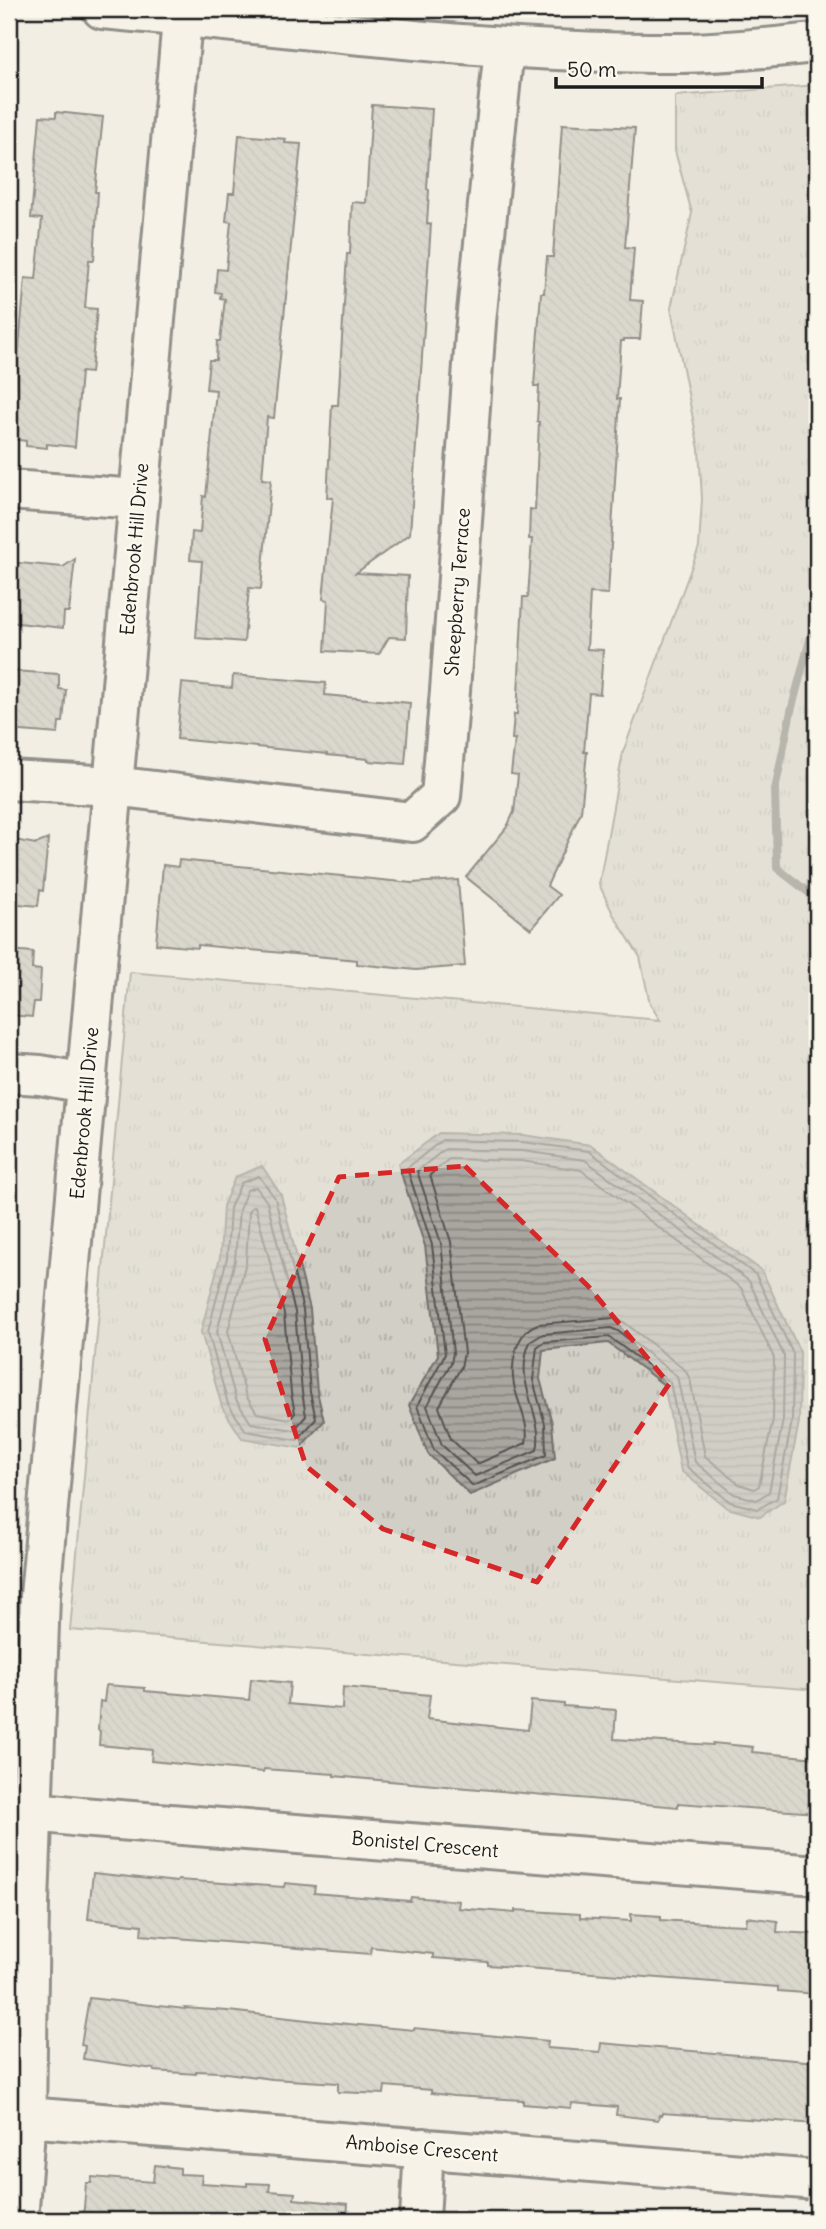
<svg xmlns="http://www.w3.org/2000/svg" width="826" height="2229" font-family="Delius,sans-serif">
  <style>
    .park { fill: url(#park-tufts); stroke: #777671; stroke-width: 2 }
    .water { fill: url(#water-rules); stroke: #716f6b; stroke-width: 2 }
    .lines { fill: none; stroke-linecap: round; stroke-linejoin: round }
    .shore { stroke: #545351; stroke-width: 2 }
    .stream { stroke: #716f6b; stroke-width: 8 }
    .building { fill: url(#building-back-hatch); stroke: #1c1c1c; stroke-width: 2 }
    .minor-casing { stroke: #1c1c1c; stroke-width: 44 }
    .major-casing { stroke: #1c1c1c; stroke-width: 44 }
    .minor { stroke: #fbf7ec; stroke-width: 38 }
    .major { stroke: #fbf7ec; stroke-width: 38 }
    .marked { fill: none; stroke: #d62828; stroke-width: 5; stroke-dasharray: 14 9; stroke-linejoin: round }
    .labels { text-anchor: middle; stroke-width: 5; stroke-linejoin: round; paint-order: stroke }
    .street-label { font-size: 19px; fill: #1c1c1c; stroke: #fbf7ec }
  </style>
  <defs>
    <pattern id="park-tufts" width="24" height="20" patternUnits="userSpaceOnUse" patternTransform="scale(1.75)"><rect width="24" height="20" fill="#d2cfc6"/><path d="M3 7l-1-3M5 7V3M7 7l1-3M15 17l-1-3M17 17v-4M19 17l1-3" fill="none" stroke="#b4b1aa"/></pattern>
    <pattern id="water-rules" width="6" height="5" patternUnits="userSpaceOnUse" patternTransform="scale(1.75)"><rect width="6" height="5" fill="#a9a6a0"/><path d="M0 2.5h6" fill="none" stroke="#898682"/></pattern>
    <pattern id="building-back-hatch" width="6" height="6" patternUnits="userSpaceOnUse" patternTransform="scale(1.75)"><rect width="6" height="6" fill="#bdbab1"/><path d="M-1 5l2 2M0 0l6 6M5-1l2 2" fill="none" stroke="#a29f98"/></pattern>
  </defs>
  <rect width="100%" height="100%" fill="#f2eee4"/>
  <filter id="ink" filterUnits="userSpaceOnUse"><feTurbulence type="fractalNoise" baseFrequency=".0143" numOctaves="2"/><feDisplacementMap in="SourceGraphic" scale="14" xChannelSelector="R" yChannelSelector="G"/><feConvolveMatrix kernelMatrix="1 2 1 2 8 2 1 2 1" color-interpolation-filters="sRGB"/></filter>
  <g filter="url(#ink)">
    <!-- park -->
    <path class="park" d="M817 85V1690L70 1630 130 972 660 1020 650 1004 640 957 613 914 599 884 623 752 699 547 702 499 699 449 671 308 692 213 675 151V96Z"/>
    <!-- water -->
    <path class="water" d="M439 1133 523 1135 591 1145 762 1271 800 1352 799 1422 784 1501 760 1517 727 1508 681 1471 664 1385 608 1343 543 1350 540 1379 552 1423 555 1458 470 1495 428 1454 409 1405 438 1355 425 1246 398 1164Z
      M262 1166 281 1195 310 1309 317 1391 324 1421 300 1448 242 1438 222 1407 201 1332 220 1257 223 1206 235 1177Z"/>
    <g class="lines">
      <!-- shore -->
      <path class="shore" d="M442 1140 522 1142 589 1151 756 1275 793 1354 792 1421 777 1498 758 1509 730 1502 687 1467 670 1382 609 1337 544 1342 537 1347 533 1380 545 1424 546 1455 473 1486 434 1450 417 1406 445 1354 432 1245 407 1168Z
        M445 1149 522 1151 585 1160 749 1281 784 1356 783 1420 769 1492 757 1500 734 1494 695 1462 677 1376 618 1331 611 1328 543 1334 530 1342C512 1384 545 1415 537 1450L475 1476 442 1445 427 1406 451 1363 453 1353 441 1243 417 1171Z
        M449 1159 521 1161 581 1170 741 1288 774 1358 773 1419 759 1486 754 1489 739 1484 705 1456 690 1379 685 1370 625 1323 615 1318 538 1324C516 1331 510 1364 514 1385 518 1404 530 1425 526 1443L477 1464 451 1439 439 1407 461 1367 464 1353 451 1242 430 1175Z
        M259 1176 275 1198 303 1310 310 1392 316 1419 297 1440 246 1431 228 1404 208 1332 227 1258 230 1208 241 1183Z
        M256 1187 267 1202 295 1312 302 1392 306 1416 294 1430 251 1423 236 1400 217 1332 235 1260 239 1210 247 1190Z
        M255 1206 284 1314 291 1393 295 1413 290 1419 257 1413 246 1396 228 1331 246 1262 249 1212 252 1207Z"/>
      <!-- stream -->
      <path class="stream" d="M817 613 791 711 775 790 777 868 817 899"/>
    </g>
    <!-- building -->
    <path class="building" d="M372 105 432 109 427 189 429 190 427 224H431L410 534 356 573 408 576 406 638 389 637 379 654 325 651 328 600 323 599 333 498H327L332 405H338L347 254H350L352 202 366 203Z
      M56 112 103 117 95 192H98L94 260H89L85 308 97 309 91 373 81 372 75 447 47 444V448L26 446V441L11 439 25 278 36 279 42 219 31 218 40 116 56 117Z
      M562 124 635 128 625 247 634 248 630 300 643 301 640 339H624V341H621L617 399H620L608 594 590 593 587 649 603 650 600 694 589 693 584 752H587L581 812 547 886 559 895 531 929 466 877 507 827 514 812 518 775 511 774 515 739H512L514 714H517L523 597H528L532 539H529L530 509 535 510 539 422H537L539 386H534L536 358 541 293H544L547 257H553Z
      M239 135 286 139 285 143 301 144 274 418 267 417 262 479 271 480 261 589 249 588 244 642 196 638 202 561 190 560 192 532 200 533 203 496 206 497 216 390 206 389 209 360H216L217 341H220L225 299 220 298 221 293 215 292 217 269 226 270 231 222 226 221 229 193H234Z
      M75 559 69 612H64L63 628 9 622V562L63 567Z
      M12 671 59 674V689L66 690 63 722H59L58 734 9 730Z
      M233 675 326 683 325 695 410 703 405 764 368 761V759L327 755V754L177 739 182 683 232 688Z
      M9 839 36 844 48 839 43 891 40 890 38 906 9 903Z
      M179 860 412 883 458 880 465 966 416 970 357 964V960L198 945V948L156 944 163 865 178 867Z
      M9 950 33 952 32 969 41 970 39 1002H34L32 1017 9 1015Z
      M251 1679 290 1683 288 1704 342 1709 343 1687 430 1695 427 1719 528 1730 531 1701 564 1704V1706L616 1710 614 1739 713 1745V1743L753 1747 752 1752 817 1758V1813L678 1803V1807L334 1776V1774L277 1770 264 1769 263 1772 151 1761 152 1750 99 1745 100 1731 98 1730 100 1701 104 1702 106 1685 145 1688V1691L249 1700Z
      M93 1873 177 1882 178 1880 284 1887 285 1883 315 1886 314 1893 410 1901 411 1897 459 1901 458 1908 515 1913V1910L580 1914V1918L631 1921V1914L661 1916V1920L722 1924 746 1925 747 1917 778 1921 777 1932 817 1934V1994L778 1991V1987L488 1965V1962L433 1958V1954L371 1947 370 1954 141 1935 142 1925 88 1919Z
      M89 1998 185 2009V2008L228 2011 316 2021 414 2030V2028L548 2041 547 2048 600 2052 601 2043 817 2062V2124L662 2113V2115H659L658 2120 616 2115 617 2107 572 2103 571 2108 523 2104V2100L453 2096 431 2093V2090L385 2086 384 2094 338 2092V2083L272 2079 219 2072 196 2071V2074L154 2071V2069L97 2061 83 2059 85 2046 81 2045Z
      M155 2165 180 2168V2174L202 2175 201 2183 247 2186V2183L270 2184 269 2191 295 2193 294 2199 348 2204 347 2220H83L86 2183H91L92 2177 153 2182Z"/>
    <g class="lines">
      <defs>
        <path id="minor" d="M9 490 139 499
          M9 780 113 786 412 822 441 796 450 691 476 322 504 48
          M9 1073 40 1075 86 1083
          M9 1809 81 1817 817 1875
          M26 2117 817 2180
          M18 2220 26 2117 29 1904 40 1596 183 9
          M420 2220 424 2148"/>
        <path id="major" d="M102 9C294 26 486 54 680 53 726 53 771 47 817 43"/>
      </defs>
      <!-- minor casing -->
      <use href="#minor" class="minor-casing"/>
      <!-- major casing -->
      <use href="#major" class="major-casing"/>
      <!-- minor -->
      <use href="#minor" class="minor"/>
      <!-- major -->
      <use href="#major" class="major"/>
    </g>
  </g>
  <!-- marked area -->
  <path d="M0 0H826V2229H0ZM465 1166 588 1286 669 1384 537 1582 383 1529 306 1466 265 1339 339 1177Z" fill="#f2eee4" fill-opacity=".55" fill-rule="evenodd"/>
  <path class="marked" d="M465 1166 588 1286 669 1384 537 1582 383 1529 306 1466 265 1339 339 1177Z"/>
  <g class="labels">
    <!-- street labels -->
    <g class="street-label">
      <text transform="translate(134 549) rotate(-85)" y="7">Edenbrook Hill Drive</text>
      <text transform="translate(457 592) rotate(-86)" y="7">Sheepberry Terrace</text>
      <text transform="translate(84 1113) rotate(-85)" y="7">Edenbrook Hill Drive</text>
      <text transform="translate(425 1844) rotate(5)" y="7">Bonistel Crescent</text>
      <text transform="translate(422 2148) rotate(5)" y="7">Amboise Crescent</text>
    </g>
  </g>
  <!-- margin -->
  <rect width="826" height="2229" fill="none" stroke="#fbf7ec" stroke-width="35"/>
  <rect x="18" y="18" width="791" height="2194" fill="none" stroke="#1c1c1c" stroke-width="2.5" filter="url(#ink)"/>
  <!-- scale -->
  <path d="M556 77v10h206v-10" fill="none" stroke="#1c1c1c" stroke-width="3.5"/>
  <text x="567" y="77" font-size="21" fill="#1c1c1c" stroke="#fbf7ec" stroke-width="5" paint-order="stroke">50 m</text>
</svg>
